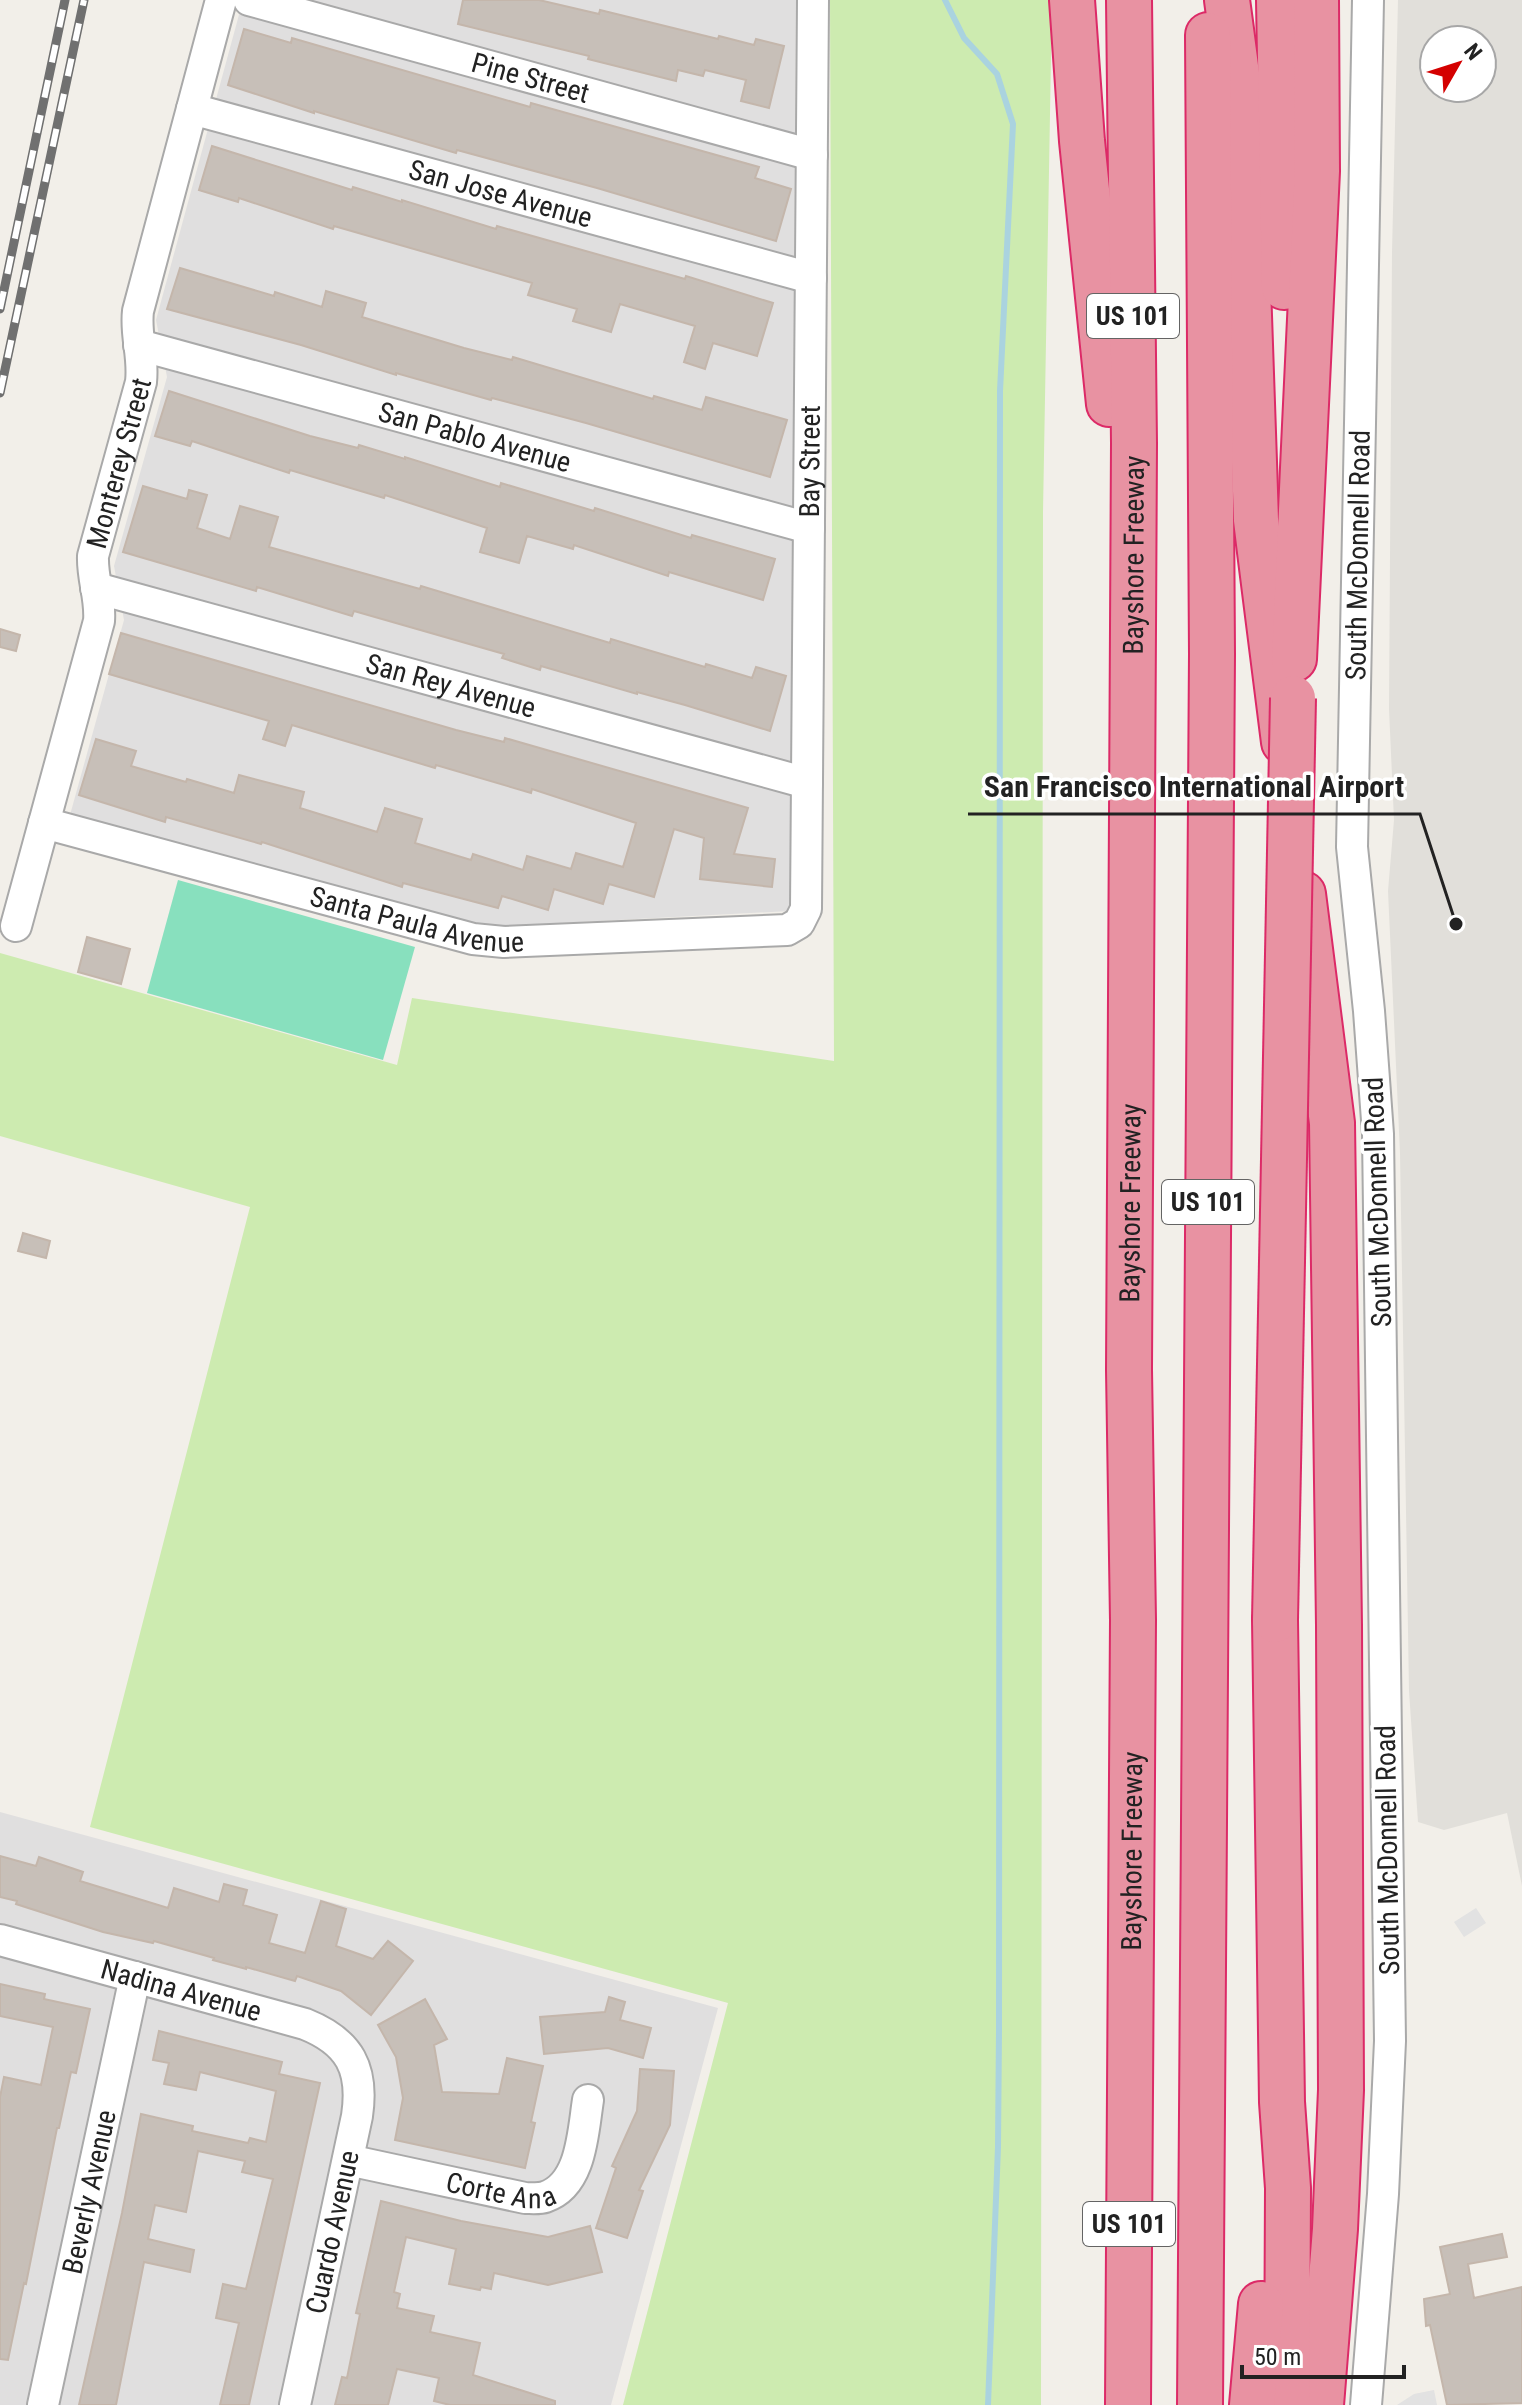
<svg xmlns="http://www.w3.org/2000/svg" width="1522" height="2405" font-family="'Roboto Condensed',sans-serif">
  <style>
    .residential { fill: #e0dfdf }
    .airport { fill: #e1dfda; fill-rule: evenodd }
    .grass { fill: #cdebb0 }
    .pitch { fill: #88e0be }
    .parking { fill: #e2e2e2 }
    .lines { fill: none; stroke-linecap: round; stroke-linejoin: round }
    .stream { stroke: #aad3df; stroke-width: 6 }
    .building { fill: #c7bfb8; stroke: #c4b6ab; stroke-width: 2 }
    .minor-casing { stroke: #a9a9a9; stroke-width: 34 }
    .highway-casing { stroke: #dc2a67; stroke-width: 48 }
    .minor { stroke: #fff; stroke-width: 30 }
    .highway { stroke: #e892a2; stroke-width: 44 }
    .rail-casing { stroke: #707070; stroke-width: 9 }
    .rail { stroke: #fff; stroke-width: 6; stroke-dasharray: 18; stroke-linecap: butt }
    .highway-bridge-casing { stroke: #dc2a67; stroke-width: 48; stroke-linecap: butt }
    .highway-bridge { stroke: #e892a2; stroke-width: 44 }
    .labels { text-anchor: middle; stroke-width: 7; stroke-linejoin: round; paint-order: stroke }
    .shield { fill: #fff; stroke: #646464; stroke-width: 2 }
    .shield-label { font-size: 26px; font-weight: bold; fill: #222 }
    .street-label { font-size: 28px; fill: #222; stroke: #fff }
    .leader { fill: none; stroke: #222; stroke-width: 3 }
    .callout-dot { fill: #222; stroke: #fff; stroke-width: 3 }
    .callout-label { font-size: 30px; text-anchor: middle; font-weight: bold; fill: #222; stroke: #fff; stroke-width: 7; stroke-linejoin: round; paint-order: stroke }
  </style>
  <rect width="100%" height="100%" fill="#f2efe9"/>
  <!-- residential -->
  <path class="residential" d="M243 0H796L790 911 483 927 70 815 124 620 114 566 167 377 156 320Z
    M0 1812 718 2008 611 2405H0Z"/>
  <!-- airport -->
  <path class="airport" d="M1398 0H1522V1886L1507 1813 1444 1830 1418 1822 1409 1691 1400 1153 1388 891 1394 820 1389 709 1392 252ZM1482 40V88H1434V40Z"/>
  <!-- grass -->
  <path class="grass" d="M830 0H1052L1043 512 1041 2405H623L728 2003 90 1827 250 1207 0 1136V953L397 1065 412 998 834 1061Z"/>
  <!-- pitch -->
  <path class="pitch" d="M178 880 415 947 383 1060 147 993Z"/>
  <!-- parking -->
  <path class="parking" d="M1476 1908 1486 1923 1464 1937 1454 1922Z
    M1434 2390 1437 2405H1397L1414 2394Z"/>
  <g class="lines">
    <!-- stream -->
    <path class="stream" d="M945 0 964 38 997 74 1013 124 1000 391 999 2031 998 2147 988 2405"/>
  </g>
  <!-- building -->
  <path class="building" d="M463 0H539L599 14 600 10 718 39 719 36 754 45 756 39 784 46 769 108 741 101 746 80 705 70 703 76 678 70 676 81 588 59 589 56 458 24Z
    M244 29 291 43 292 38 530 107 531 103 759 167 755 178 791 189 776 241 597 188 457 150 456 153 314 111V113L228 85Z
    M212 146 352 190 353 187 402 202V200L496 229 497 226 685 279 686 276 773 303 757 356 713 343 705 369 684 362 695 326 620 304 611 332 573 321 577 309 528 295 532 283 334 226 333 229 239 198 238 202 199 190Z
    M180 268 274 296 275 292 322 307 326 291 366 303 362 317 464 348 512 360 513 357 653 399 654 396 702 410 706 397 787 420 770 477 586 423 492 398 491 400 396 373V375L301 345 167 309Z
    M169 391 310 436 358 448 359 445 405 459V457L500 487 501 483 594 511 595 508 691 538 692 535 775 559 763 600 669 572 668 576 574 545 573 549 527 536 519 563 480 552 487 528 385 495 384 498 290 470 289 473 192 441 190 446 155 436Z
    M143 486 187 499 189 490 207 495 197 528 230 539 240 506 278 517 269 547 420 589 421 586 610 643 611 639 705 667 706 664 752 678 756 667 786 676 770 731 685 705 637 692V694L541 666 540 670 502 658 504 654 354 611 352 616 257 587 256 591 123 552Z
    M0 629 20 635 16 651 0 647Z
    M121 633 456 730 504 742 505 738 748 808 734 854 775 859 772 887 700 879 704 838 674 829 654 897 609 884 603 904 554 889 548 910 502 896 498 908 403 883 402 887 262 842 261 844 166 817 165 822 79 795 96 739 136 751 131 766 186 782 187 779 234 793 239 775 304 792 300 808 377 832 385 808 422 819 415 843 471 860 473 854 523 870 527 856 571 869 576 853 623 867 636 823 532 789 531 793 436 765 435 768 292 725 285 746 263 739 269 721 109 674Z
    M87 937 130 949 121 984 78 972Z
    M23 1233 50 1241 46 1258 18 1251Z
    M0 1856 36 1866 39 1857 83 1872 80 1881 168 1908 174 1888 219 1902 224 1884 247 1890 243 1905 277 1915 269 1943 305 1953 321 1901 346 1909 336 1946 373 1959 388 1941 413 1961 371 2015 341 1991 297 1976 295 1981 246 1967V1969L213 1960 214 1958 154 1941 153 1943 103 1932 16 1904 17 1901 0 1897Z
    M0 1984 45 1994 44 1999 90 2009 76 2073 71 2072 59 2128H57L26 2284 24 2283 8 2360 0 2359V2097L4 2077 41 2085 53 2027 0 2016Z
    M609 1997 625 2002 620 2020 651 2028 643 2058 608 2048 544 2054 540 2017 605 2012Z
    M425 1999 447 2039 434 2045 442 2092 499 2094 507 2058 543 2066 531 2122 535 2123 525 2168 395 2140 403 2098 396 2057 378 2025Z
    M159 2031 282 2062 279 2074 320 2083 249 2405H220L239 2323 216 2318 223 2284 246 2289 273 2179 242 2172 245 2161 198 2151 186 2212 155 2205 148 2239 194 2250 190 2272 144 2262 116 2405H79L122 2213 141 2114 193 2126 192 2131 248 2143 250 2138 266 2142 276 2091 200 2072 196 2090 164 2084 169 2063 153 2060Z
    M640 2069 674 2071 670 2125 639 2190 643 2191 627 2238 596 2228 616 2168 612 2166 637 2111Z
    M381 2201 461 2221 548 2237 590 2226 602 2272 548 2285 494 2273 491 2289 481 2287 480 2290 449 2284 456 2249 406 2237 394 2292 400 2294 397 2308 434 2316 430 2332 480 2343 473 2375 555 2401V2405H450L434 2401 439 2378 397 2369 388 2405H335L342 2377 347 2378 360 2314 356 2313Z
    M1502 2234 1507 2257 1468 2264 1474 2298 1522 2287V2403L1447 2405 1430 2325 1426 2326 1424 2299 1450 2294 1440 2247Z"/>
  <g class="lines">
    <defs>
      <g id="minor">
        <path id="s1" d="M249 0 812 155"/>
        <path id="s2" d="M192 109 811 278"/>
        <path id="s3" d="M139 345 809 528"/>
        <path id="s4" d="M96 588 807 783"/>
        <path id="s5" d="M44 823 473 939 504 942 787 930 799 923 806 909 813 0"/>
        <path id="s6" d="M16 926 99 621C101 598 92 579 93 556L141 382C144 355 135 336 138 311L221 0"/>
        <path id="s7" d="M0 1940 305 2024C350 2042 364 2069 357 2116L295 2405"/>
        <path id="s8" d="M348 2160 525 2198C531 2198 539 2199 545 2197 582 2185 583 2131 588 2100"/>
        <path id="s9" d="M43 2405 135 1977"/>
        <path id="s10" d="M1366 2405 1383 2194 1390 2041 1378 1134 1369 1011 1352 847 1368 0"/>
      </g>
      <g id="highway">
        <path d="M1072 0 1082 141 1109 404"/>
        <path d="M1227 0 1242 111 1256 520 1284 742"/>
        <path d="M1279 0 1284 287"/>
        <path d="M1294 659 1317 171 1316 0"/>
        <path d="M1303 894 1332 1123 1339 1625 1341 2090 1335 2229 1321 2405"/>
        <path d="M1275 1620 1282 2102 1288 2188 1287 2405"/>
        <path id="s11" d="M1128 2405 1133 1620 1129 1370 1134 443 1129 0"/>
        <path d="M1200 2405 1212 654 1208 35"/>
        <path d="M1252 2405 1261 2304"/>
      </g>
    </defs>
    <!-- minor casing -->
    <use href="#minor" class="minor-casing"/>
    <!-- highway casing -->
    <use href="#highway" class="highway-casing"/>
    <!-- minor -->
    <use href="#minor" class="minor"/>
    <!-- highway -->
    <use href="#highway" class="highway"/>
    <defs>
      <path id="rail" d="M0 309 65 0
        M0 393 84 0"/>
    </defs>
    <!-- rail casing -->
    <use href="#rail" class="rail-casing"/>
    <!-- rail -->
    <use href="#rail" class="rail"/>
    <defs>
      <path id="highway-bridge" d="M1275 1620 1293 698"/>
    </defs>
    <!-- highway-bridge casing -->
    <use href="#highway-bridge" class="highway-bridge-casing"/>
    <!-- highway-bridge -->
    <use href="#highway-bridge" class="highway-bridge"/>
  </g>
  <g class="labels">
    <!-- shield labels -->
    <g class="shield">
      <rect x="1087" y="294" width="92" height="44" rx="6"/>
      <rect x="1162" y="1180" width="92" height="44" rx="6"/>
      <rect x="1083" y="2202" width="92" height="44" rx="6"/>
    </g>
    <g class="shield-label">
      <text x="1133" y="325">US 101</text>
      <text x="1208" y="1211">US 101</text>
      <text x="1129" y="2233">US 101</text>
    </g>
    <!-- street labels -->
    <g class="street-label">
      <text dy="10" stroke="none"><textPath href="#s1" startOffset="292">Pine Street</textPath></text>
      <text dy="10" stroke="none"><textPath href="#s2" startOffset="320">San Jose Avenue</textPath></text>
      <text dy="10" stroke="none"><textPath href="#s3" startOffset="348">San Pablo Avenue</textPath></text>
      <text dy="10" stroke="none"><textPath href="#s5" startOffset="1236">Bay Street</textPath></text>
      <text dy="10" stroke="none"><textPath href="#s6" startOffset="478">Monterey Street</textPath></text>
      <text dy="10" stroke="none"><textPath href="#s11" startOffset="1850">Bayshore Freeway</textPath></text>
      <text dy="10" stroke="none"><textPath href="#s10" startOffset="1852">South McDonnell Road</textPath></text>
      <text dy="10" stroke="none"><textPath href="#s4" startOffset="368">San Rey Avenue</textPath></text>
      <text dy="10" stroke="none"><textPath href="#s5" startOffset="386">Santa Paula Avenue</textPath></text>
      <text transform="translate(1377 1202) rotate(-92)" y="10">South McDonnell Road</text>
      <text dy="10" stroke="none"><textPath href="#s11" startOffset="1202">Bayshore Freeway</textPath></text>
      <text dy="10" stroke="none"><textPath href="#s11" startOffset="554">Bayshore Freeway</textPath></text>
      <text transform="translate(1387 1850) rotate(-91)" y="10">South McDonnell Road</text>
      <text dy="10" stroke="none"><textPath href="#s7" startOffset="188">Nadina Avenue</textPath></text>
      <text dy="10" stroke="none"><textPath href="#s8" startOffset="156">Corte Ana</textPath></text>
      <text dy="10" stroke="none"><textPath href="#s9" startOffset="218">Beverly Avenue</textPath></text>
      <text transform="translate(332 2232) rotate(-78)" y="10">Cuardo Avenue</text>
    </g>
  </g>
  <!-- callouts -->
  <path class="leader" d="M1456 924L1420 814H968"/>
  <circle class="callout-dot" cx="1456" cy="924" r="8"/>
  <g class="callout-label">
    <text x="1194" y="797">San Francisco International Airport</text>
  </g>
  <!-- north arrow -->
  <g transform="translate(1458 64) rotate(51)"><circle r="38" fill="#ffffff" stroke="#a7a7a7" stroke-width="2"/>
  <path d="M0-6L14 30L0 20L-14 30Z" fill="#d40000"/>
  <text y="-12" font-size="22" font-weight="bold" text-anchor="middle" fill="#222222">N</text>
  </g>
  <!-- scale -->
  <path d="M1242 2365v12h162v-12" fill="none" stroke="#222222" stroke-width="4"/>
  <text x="1254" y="2365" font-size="24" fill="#222222" stroke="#ffffff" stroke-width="6" paint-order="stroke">50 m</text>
</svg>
